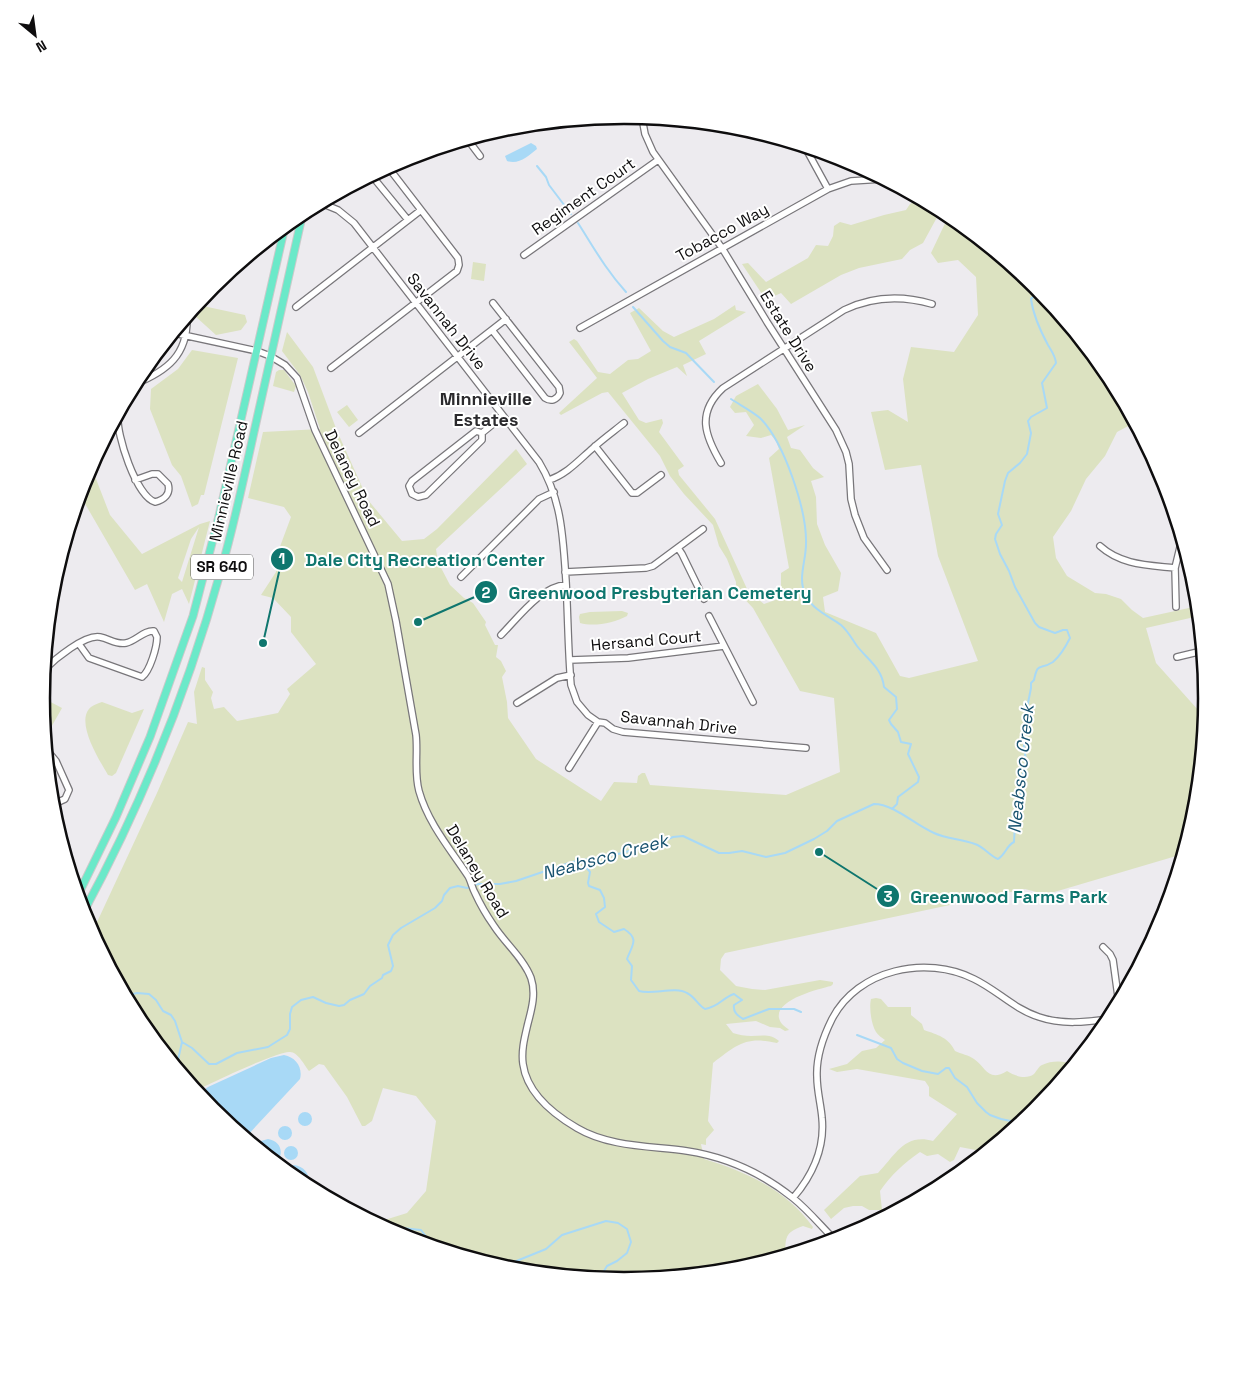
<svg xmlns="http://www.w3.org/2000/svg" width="1248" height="1397" font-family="'Space Grotesk',sans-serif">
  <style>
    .green { fill: #dce2c1; fill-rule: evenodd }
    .water { fill: #a8d9f6 }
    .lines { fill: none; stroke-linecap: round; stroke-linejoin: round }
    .stream { stroke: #a8d9f6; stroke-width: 2 }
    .minor-casing { stroke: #78767a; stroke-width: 8 }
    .major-casing { stroke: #cacaca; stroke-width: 9 }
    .minor { stroke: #fff; stroke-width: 5.5 }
    .major { stroke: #6be9c9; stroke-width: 7 }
    .labels { text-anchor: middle; stroke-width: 4; stroke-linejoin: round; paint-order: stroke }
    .shield { fill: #fff; stroke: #565656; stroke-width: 1 }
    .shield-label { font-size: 15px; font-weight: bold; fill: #0e0d0e }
    .street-label { font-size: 16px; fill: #0e0d0e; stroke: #fff }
    .neighbourhood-label { font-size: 18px; font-weight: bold; fill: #2b2a2d; stroke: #fff }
    .water-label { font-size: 18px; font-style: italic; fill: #17526f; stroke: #fff }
    .rim { fill: none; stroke: #0e0d0e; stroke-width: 2.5 }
    .leader { fill: none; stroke: #0f766e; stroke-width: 2 }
    .callout-dot { fill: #0f766e; stroke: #fff; stroke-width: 2 }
    .mark-label { font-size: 15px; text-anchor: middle; font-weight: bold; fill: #fff }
    .callout-label { font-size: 18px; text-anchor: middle; font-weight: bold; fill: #0f766e; stroke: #fff; stroke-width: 4; stroke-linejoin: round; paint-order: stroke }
  </style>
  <rect width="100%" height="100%" fill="#edebef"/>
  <!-- green -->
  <path class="green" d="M919 199 924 201 927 206 930 204 941 210 923 243 910 250 902 259 859 268 841 275 791 304 781 293 766 300 742 264 748 263 766 282 808 258 816 245 828 246 833 236 834 226 840 222 851 225 884 215 906 210 910 204Z
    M949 215 1036 287 1109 375 1134 423 1117 432 1105 456 1086 479 1071 511 1053 537 1056 558 1067 576 1095 593 1106 594 1121 599 1132 610 1143 618 1198 606 1199 616 1146 628 1156 663 1199 711 1205 713 1195 812 1183 854 1051 893 1044 894 1025 889 725 953 721 959 720 970 736 986 752 989 765 990 820 980 833 982V984L831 986C818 989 775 1000 779 1018 780 1024 786 1027 789 1030L785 1031 780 1028 770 1027 756 1021 726 1024 733 1033C739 1035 745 1036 751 1036 761 1036 770 1033 779 1041L777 1043C745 1036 737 1045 713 1063L708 1121 714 1130 706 1139V1145L701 1144 704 1159C747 1172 786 1190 813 1227L812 1229 803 1226C784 1233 786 1237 785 1256L737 1270 624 1281 510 1270 401 1237 375 1223 407 1213 426 1191 436 1121 416 1096 383 1088 372 1121 365 1126H362L347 1097 324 1065 319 1064 309 1071C305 1066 298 1052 290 1052 280 1050 209 1084 195 1091L139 1022 90 931 98 920 157 793 188 722 197 724 194 692 202 667 205 668V680L213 692 211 698 214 709 224 707 237 721 278 713 290 694 287 689 316 664 291 632V617L273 598 261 595 276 572 275 560 291 517 284 507 248 498 263 432 320 429 308 392 300 375 282 351 287 332 313 367 337 431 368 500 402 541 424 539 437 529 516 449 527 464 436 549 438 562 450 585 464 598 473 603 486 622 485 625 495 645H498L496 657 501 661 506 671 502 677 507 702 508 718 536 759 601 801 614 782 637 783 638 776 642 773H645L650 785 786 795 840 772 834 698 800 691 753 608 736 590V582L727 559 719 546 713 525 684 494 670 476 660 456 608 392 602 393 561 415 559 413 597 378 569 342 574 339 577 341 598 372 610 374 628 360 638 359 651 351 630 313 639 308 663 331 674 337 714 319 735 305 736 310 746 312 699 341 706 354 683 365 687 376 677 367 648 379 622 393 639 420 646 423 662 419 663 423 659 432 684 466 678 470 679 475 715 519 748 591 764 604 781 598V573L789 568 769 458 779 449 776 441 771 435 761 438 746 436 754 425 746 412 735 413 730 407 736 396 758 384 777 409 788 430 805 425 787 437 791 448 800 450 813 468 824 477 811 481 816 497 817 524 825 545 841 573 838 591 823 597 825 612 876 633 900 676 909 678 978 661 938 556 921 465 885 470 871 412 888 410 908 422 903 379 911 347 954 352 978 315 976 277 958 260 938 263 931 253Z
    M473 262 486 264 484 281 471 279Z
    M203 306 245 315 247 322 241 330 216 335 195 316Z
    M192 350 238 358 204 495H201L198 504 192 507 181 476 172 465 150 409 151 389 178 369Z
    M279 370H284L296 386 294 392 273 386 276 372Z
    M347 405 358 420 349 427 337 412Z
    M91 466 110 515 142 554 200 524 210 521 189 604 182 589 172 594 164 622 147 584 135 590 80 495 86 475ZM199 527 182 582 178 578 191 539Z
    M622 611 628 613 627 616C614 623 594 627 580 623L579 617 580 614 590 612Z
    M41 697 62 708 49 731 44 728Z
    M102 702 132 713 144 709 116 773 112 776 108 775C100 761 74 721 91 707 94 705 98 703 102 702Z
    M876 998 881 999 888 1007H911V1015L922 1024 924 1030C938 1035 948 1037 955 1051 961 1054 969 1055 974 1059 986 1067 988 1083 1007 1071 1015 1076 1026 1080 1034 1074 1037 1071 1038 1067 1042 1065 1052 1060 1064 1061 1074 1064L1036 1111 986 1152 960 1147 954 1160 950 1162 938 1154 927 1156 920 1152C904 1163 891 1175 880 1191L882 1210H869L862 1206H853L844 1208 831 1219 824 1210 860 1176 878 1173C895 1156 904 1133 933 1141L957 1114 929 1096V1087L925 1081 857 1069 837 1072 829 1069 847 1064 862 1051 876 1048 885 1040C882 1038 878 1035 876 1032 871 1024 869 1007 871 999Z"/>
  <!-- water -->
  <path class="water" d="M531 143 536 146 537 149C528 156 519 165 507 161L505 156Z
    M284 1055C296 1057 303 1068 300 1079L245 1138 212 1110 198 1094 208 1087 271 1058Z
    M298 1119a7 7 0 1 1 14 0a7 7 0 1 1-14 0Z
    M278 1133a7 7 0 1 1 14 0a7 7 0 1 1-14 0Z
    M268 1139C281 1141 285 1154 276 1163L256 1147 261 1141Z
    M284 1153a7 7 0 1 1 14 0a7 7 0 1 1-14 0Z
    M294 1165C306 1167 311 1176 308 1187L283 1169Z"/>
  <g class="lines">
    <!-- stream -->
    <path class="stream" d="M537 166 546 177 549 185 571 214
      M578 223C594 248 606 270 626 292
      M633 307 663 341 670 347 686 353 714 382
      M731 399C740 405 752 411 760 418 784 442 807 510 806 544 806 562 797 579 806 596 814 611 829 616 841 625 848 631 852 639 857 646 868 660 882 668 884 687L896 697 897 709 889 720 891 724 898 732 901 742 911 744 908 754 919 777 918 782 898 797 897 804 892 809
      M581 861 590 872 588 883 589 886 600 890 604 898 605 907 596 914 599 922 614 932 624 929C640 939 632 945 627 959L632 966 631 980 639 991C653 995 675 986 687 993 695 997 698 1005 705 1009 719 1007 722 998 734 994L742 1000 734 1005C733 1012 737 1015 743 1019L769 1009H794L801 1012
      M125 996 137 993 149 994 156 1000 163 1011 171 1015 175 1021 182 1042 192 1048 209 1064H216L237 1053 268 1047 287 1035 290 1029V1014L292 1007 301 1000 313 997 326 1003 339 1006 344 1005 350 1000 364 994 370 986 382 978 383 975 391 971 393 966 388 945 393 935 401 928 435 908 442 901 444 895 450 888 458 886 467 888 478 884H500L516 881 572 862 618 854 659 843 673 837 683 836 719 853H729L742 851 766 857 785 853 814 839 827 831 837 821 874 804C894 804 915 825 934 833 947 839 962 839 975 844 984 847 990 856 998 859 1006 854 1006 846 1014 842L1016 805 1021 797 1022 777 1026 761 1024 746 1025 718 1031 688V683L1034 680C1038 661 1039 671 1053 662 1060 656 1066 646 1070 638L1067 630H1063L1055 633 1039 627 1035 623 1015 587 1009 571 1000 554 995 539 996 534 1002 525 998 514 1005 481 1008 473 1020 463 1027 454 1031 433 1028 421 1031 417 1047 408 1042 383 1056 363C1055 355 1052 352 1048 345 1041 332 1033 314 1031 299L1034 296 1045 297
      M857 1035 891 1048 897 1059 903 1063 922 1071 938 1074 946 1068H949L955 1078 967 1087 977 1103 986 1112 990 1115 1001 1119 1021 1123
      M182 1042 178 1060 182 1068 183 1075
      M385 1228 392 1227 421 1230 434 1247
      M499 1267 514 1262 546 1249 562 1235 606 1221 618 1223 627 1229 631 1242 627 1253 617 1261 607 1266 604 1271 607 1280"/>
    <defs>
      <path id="minor" d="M642 118 645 134 653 152 722 248 767 322 836 430 846 452 849 464 851 499 855 515 864 538 887 570
        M468 140 480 156
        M805 147 828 189
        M372 176 408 220
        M321 203 338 210 354 223 539 462C562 500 563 537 566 581 568 616 568 651 571 685L577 702 588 715 598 722 605 723 613 729 623 732 806 748
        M524 255 658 160
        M220 280 225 279 228 273
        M296 307 421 210
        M580 328 828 189 851 181 883 179
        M492 330 545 398C551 402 557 400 560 393L559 387 493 303
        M174 333 257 351 270 356 285 365 297 378 315 430 388 584 396 621 416 735C418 753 414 773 419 791 428 823 450 849 468 876 471 881 472 888 475 893 480 904 487 916 494 926 505 943 524 959 531 978 536 993 532 1008 528 1023 525 1036 521 1050 523 1064 527 1093 553 1114 577 1128 609 1147 651 1146 687 1151 726 1157 762 1173 793 1198 808 1210 821 1226 835 1240
        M331 368 457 271 459 265 458 258 388 167
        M135 384C167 371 188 355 187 317
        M118 416C116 434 136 496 155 502 164 500 171 494 168 484L158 474H152L135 480
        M476 431 482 433V440L426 495 418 497 412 494 409 486 412 481Z
        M359 433 506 319
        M482 433 503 416
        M595 446 632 493H637L661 475
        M1154 459V460
        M721 463C705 436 696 413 723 388L844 310C873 296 901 295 932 304
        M549 480C567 474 579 460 593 448 603 439 614 431 624 423
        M1100 546C1121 565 1148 565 1175 568
        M678 548 682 554 704 599
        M565 572 646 568 653 566 703 529
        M461 577 539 499 554 492
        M1176 607 1175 568 1182 539
        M709 616 753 702
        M501 635C518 618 541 586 566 585
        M1177 657 1202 651
        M570 660 628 658 724 646
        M44 670C55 659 85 634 100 637 110 639 116 645 126 643 136 641 144 630 154 631L157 637C157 647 150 671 142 677L89 658 79 644
        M517 703 557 678 571 675
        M46 749 56 761 69 790 65 799 52 805
        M569 768 598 722
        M78 898 88 904
        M1103 947 1110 954 1113 960 1119 1004
        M929 1192H930
        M793 1198C812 1176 825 1148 822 1118 821 1105 817 1091 817 1077 816 1057 823 1037 832 1019 858 969 926 955 974 979 997 990 1014 1009 1039 1017 1062 1025 1086 1022 1110 1019"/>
      <path id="major" d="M78 895 116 817 150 737 193 616 219 516 285 226
        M83 913C142 804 188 690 221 570 235 522 245 472 256 423 271 353 287 283 303 212"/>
    </defs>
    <!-- minor casing -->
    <use href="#minor" class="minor-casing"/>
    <!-- major casing -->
    <use href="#major" class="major-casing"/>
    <!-- minor -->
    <use href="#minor" class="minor"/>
    <!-- major -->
    <use href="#major" class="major"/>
  </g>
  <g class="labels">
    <!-- shield labels -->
    <rect class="shield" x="191" y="554.5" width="62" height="25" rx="4"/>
    <g class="shield-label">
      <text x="222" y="572">SR 640</text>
    </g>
    <!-- street labels -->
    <g class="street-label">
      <text transform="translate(583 196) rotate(-35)" y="6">Regiment Court</text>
      <text transform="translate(722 232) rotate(-29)" y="6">Tobacco Way</text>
      <text transform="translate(447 321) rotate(52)" y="6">Savannah Drive</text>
      <text transform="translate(789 331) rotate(58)" y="6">Estate Drive</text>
      <text transform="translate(353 478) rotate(64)" y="6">Delaney Road</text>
      <text transform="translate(228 481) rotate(-77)" y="6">Minnieville Road</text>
      <text transform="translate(646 640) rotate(-5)" y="6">Hersand Court</text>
      <text transform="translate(679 722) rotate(6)" y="6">Savannah Drive</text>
      <text transform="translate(478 871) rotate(59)" y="6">Delaney Road</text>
    </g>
    <!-- neighbourhood labels -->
    <g class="neighbourhood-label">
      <text x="486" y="405">Minnieville<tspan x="486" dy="21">Estates</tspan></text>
    </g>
    <!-- water labels -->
    <g class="water-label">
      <text transform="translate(1021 769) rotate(-84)" y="6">Neabsco Creek</text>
      <text transform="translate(605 857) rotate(-15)" y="6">Neabsco Creek</text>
    </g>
  </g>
  <!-- crop -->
  <path d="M0 0H1248V1397H0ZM50 698a574 574 0 1 1 1148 0a574 574 0 1 1-1148 0Z" fill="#fff" fill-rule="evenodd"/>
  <path class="rim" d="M50 698a574 574 0 1 1 1148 0a574 574 0 1 1-1148 0Z"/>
  <!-- callouts -->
  <path class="leader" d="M263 643L282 559M418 622L486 592M819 852L888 896"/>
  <g class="callout-dot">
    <circle cx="263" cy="643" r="5"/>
    <circle cx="418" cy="622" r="5"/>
    <circle cx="819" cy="852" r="5"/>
    <circle cx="282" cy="559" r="12"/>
    <circle cx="486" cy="592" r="12"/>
    <circle cx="888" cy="896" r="12"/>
  </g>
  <g class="mark-label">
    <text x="282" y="564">1</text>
    <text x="486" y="598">2</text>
    <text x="888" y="902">3</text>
  </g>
  <g class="callout-label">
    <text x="425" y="566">Dale City Recreation Center</text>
    <text x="660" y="599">Greenwood Presbyterian Cemetery</text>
    <text x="1009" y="903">Greenwood Farms Park</text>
  </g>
  <!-- north arrow -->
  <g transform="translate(35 35) rotate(151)" stroke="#ffffff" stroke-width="4" paint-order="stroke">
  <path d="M0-4L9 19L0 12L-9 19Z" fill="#0e0d0e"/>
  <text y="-8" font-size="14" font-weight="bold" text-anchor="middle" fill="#0e0d0e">N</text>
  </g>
</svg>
